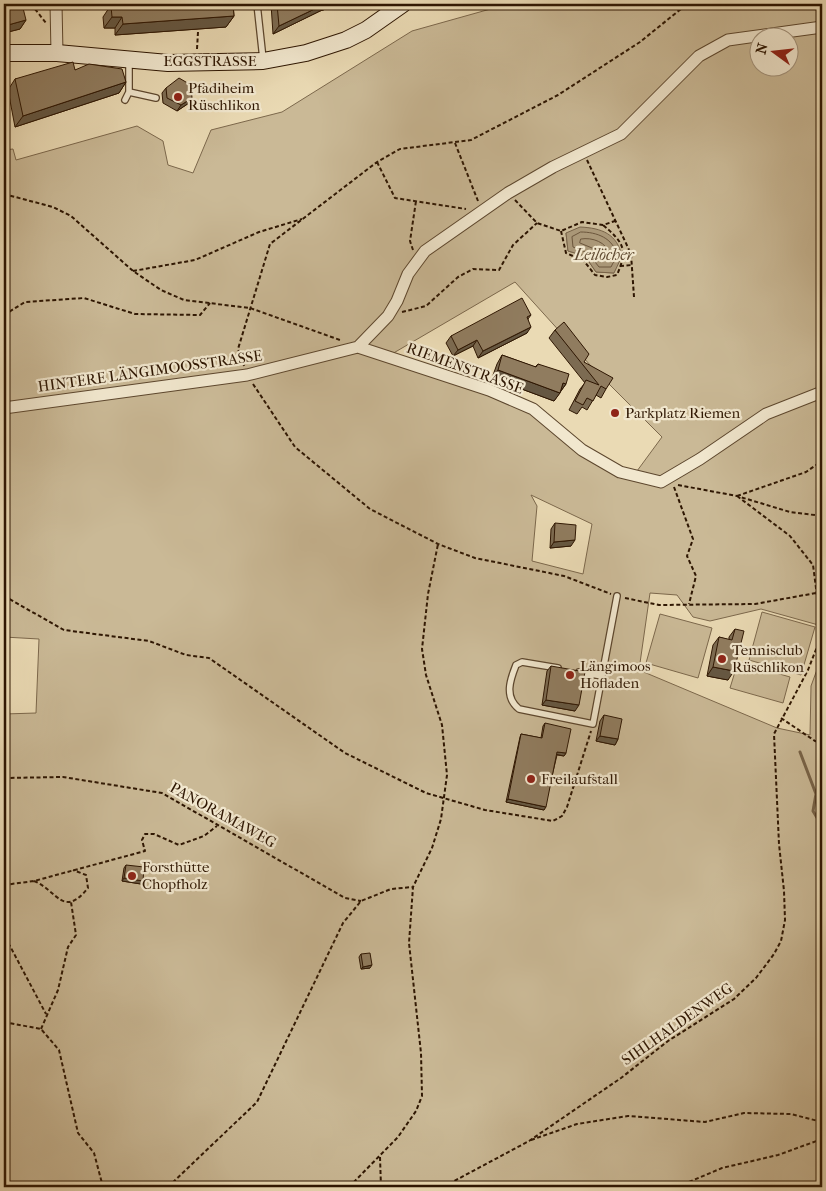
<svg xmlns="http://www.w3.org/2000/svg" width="826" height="1191" font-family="'IM FELL French Canon',serif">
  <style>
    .green { fill: #cab996; stroke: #7c684c; fill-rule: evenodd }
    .water { fill: #aa9777; stroke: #786348 }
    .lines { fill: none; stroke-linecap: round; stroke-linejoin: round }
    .shore { stroke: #6c563c; stroke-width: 1 }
    .stream { stroke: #786348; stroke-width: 3 }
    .lane-casing { stroke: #5d472e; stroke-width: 8 }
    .street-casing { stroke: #5d472e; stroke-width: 13 }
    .secondary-casing { stroke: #2e1602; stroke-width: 18 }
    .path { stroke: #2e1602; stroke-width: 2; stroke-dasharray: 4 2.5; stroke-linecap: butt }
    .lane { stroke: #f1e7ce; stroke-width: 5.5 }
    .street { stroke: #f1e7ce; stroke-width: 11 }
    .secondary { stroke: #f1e7ce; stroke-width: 16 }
    .wall { fill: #7c6b52; stroke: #2e1602 }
    .shaded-wall { fill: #655742; stroke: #2e1602 }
    .building { fill: #907c5f; stroke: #2e1602 }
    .poi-dot { fill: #8f2418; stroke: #f1e7ce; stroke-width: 2 }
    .labels { text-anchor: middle; stroke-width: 4.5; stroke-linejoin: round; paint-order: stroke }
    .street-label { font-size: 15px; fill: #2e1602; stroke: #f1e7ce }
    .poi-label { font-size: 15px; fill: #2e1602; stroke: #f1e7ce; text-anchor: start }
    .water-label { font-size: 16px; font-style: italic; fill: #604a31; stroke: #f1e7ce }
  </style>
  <rect width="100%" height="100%" fill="#eadab4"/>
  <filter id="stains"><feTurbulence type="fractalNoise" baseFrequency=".004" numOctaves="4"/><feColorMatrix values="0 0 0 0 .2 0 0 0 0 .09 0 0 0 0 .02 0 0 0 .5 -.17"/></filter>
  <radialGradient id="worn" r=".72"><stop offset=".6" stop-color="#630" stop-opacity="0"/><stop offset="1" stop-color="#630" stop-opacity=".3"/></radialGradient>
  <!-- green -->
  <path class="green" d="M572 4H822V626L761 609 710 621 693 617 677 595 650 593 639 670 777 728 810 735 811 686 822 656V1187H4V714L36 713 39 639 4 637V150L13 149 16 160 137 126 163 141 168 165 193 173 211 130 282 112 412 31 494 8 565 9ZM758 38H788V68H758ZM566 233 614 273 596 272 585 256 568 251ZM515 282 591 366 662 437 637 471 623 469 537 416 484 394 385 358ZM531 495 592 524 583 574 532 561 537 506Z
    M762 612 815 627 801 675 749 660Z
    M660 614 712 628 698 678 646 663Z
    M738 662 790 677 783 703 730 688Z"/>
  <!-- water -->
  <path class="water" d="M580 227C602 228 617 234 622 256L614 273 596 272 585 256 568 251 566 233Z"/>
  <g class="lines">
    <!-- shore -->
    <path class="shore" d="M581 232C597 232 613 238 617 255L611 267H599L588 253 573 247 572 237Z
      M581 239C592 237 607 242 610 255L608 260 602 261 592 248 580 243Z"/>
    <!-- stream -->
    <path class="stream" d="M800 752 816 794 813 811 822 826"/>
    <defs>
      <path id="lane" d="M257 4 263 59
        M129 92 156 98
        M125 100 129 92V61
        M558 668 522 662 516 665C510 680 504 697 519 709L593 724 617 596
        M579 672 602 676"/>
      <path id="street" d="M56 4 57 53
        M358 347 388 316 397 301 408 274 425 251 508 193 553 167 621 134 699 56 728 40 822 27
        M358 347 489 390 533 409 582 450 620 472 661 482 700 459 766 414 822 392
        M4 408 247 375 358 347"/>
      <path id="secondary" d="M4 53H57L168 63 263 61 306 53 346 40 366 30 403 4"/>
    </defs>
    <!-- lane casing -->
    <use href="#lane" class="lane-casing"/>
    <!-- street casing -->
    <use href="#street" class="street-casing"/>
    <!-- secondary casing -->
    <use href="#secondary" class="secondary-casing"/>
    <!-- path -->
    <path class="path" d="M31 4 46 23
      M531 4H570
      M197 49 198 32
      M455 143 478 201
      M587 160 631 254 634 297
      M377 162 395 198 466 209
      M4 194 53 207 71 216 133 271 161 290 184 300 250 308 340 340
      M515 200 537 223 561 231 582 222 603 225 615 221
      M561 231 566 253 584 261 595 275 607 277 617 275C628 249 624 243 603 225
      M413 250 410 241 416 201
      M620 266 632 265
      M133 271 195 260 259 232 302 219
      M402 312 426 306 458 277 473 269 499 270 513 245 537 223
      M4 315 25 302 84 298 135 314 200 315 210 303
      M244 366 238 349 270 244 377 162 400 149 471 140 558 95 640 42 687 4
      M253 384 295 447 370 509 438 544 475 558 564 576 611 594
      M678 485 737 496 790 512 822 516
      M674 487 693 539 687 556 696 576 689 604
      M737 496 806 472 822 461
      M816 593 822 582
      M816 593 822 595
      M4 596 64 630 149 641 186 655 209 658 345 753 426 793 485 810 553 821 562 816 567 807 591 731
      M625 598 659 605 755 604 816 593
      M781 718 815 741 822 743
      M4 778 63 777 162 793 345 898 361 901
      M34 881C57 890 63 919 88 888L86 875 73 870
      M4 885 34 881 145 851 142 840 145 834H154L179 845 204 836 217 826
      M4 938 10 946 46 1014
      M4 1022 41 1029 59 1050 78 1133 94 1153 103 1187
      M41 1029 58 990 68 947 76 935 71 902
      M531 1140 577 1124 628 1116 705 1122 744 1113 791 1114 822 1122
      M380 1157 381 1187
      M168 1187 257 1102 343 923 361 901 391 889 413 887
      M349 1187 398 1137 416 1111 422 1096 421 1053 409 943 413 887 432 848 441 819 447 775 442 725 426 675 422 649 428 594 438 544
      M443 1187 529 1141 621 1078 668 1041 734 999 756 978 774 954 781 941 785 920 784 891 779 844 774 734 808 670 822 634 813 565 790 536 737 496
      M677 1187 722 1168 778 1155 822 1139"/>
    <!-- lane -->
    <use href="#lane" class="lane"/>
    <!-- street -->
    <use href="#street" class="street"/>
    <!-- secondary -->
    <use href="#secondary" class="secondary"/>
  </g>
  <!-- wall -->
  <path class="wall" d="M4 4 26 20 20 29 4 33Z
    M111 4H233L234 16 226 27 115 35V28H104L103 17 111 5Z
    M271 4H341L320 11 273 34Z
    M75 70 126 82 119 93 15 127 8 90 15 79Z
    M166 88 192 98 189 103 177 111 163 103 162 93Z
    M531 315 528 319 527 333 478 358 473 346 453 356 446 343 451 336Z
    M555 330 584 362 606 389 601 398 596 395 587 410 582 407 577 414 569 410 580 389 585 383 549 338Z
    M502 355 535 367 538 364 566 384 554 401 492 378 497 364Z
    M555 523 571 546 550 548 551 529Z
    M735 629 728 680 707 676 713 645 719 637 729 640V637Z
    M551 666 575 711 542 705 547 671Z
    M604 715 618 739 615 745 596 741 600 721Z
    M545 723 566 753 564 756 557 755 544 810 506 802 520 737 521 734 541 738 543 726Z
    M126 865 143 881 141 884 122 881 124 868Z
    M361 954 370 968 361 969 359 957Z"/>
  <!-- shaded-wall -->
  <path class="shaded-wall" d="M325 4H341L320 11 273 34 279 26Z
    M234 16 226 27 115 35 123 24Z
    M112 17H122L115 28H104Z
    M26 20 20 29 4 33V31L8 25Z
    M126 82 119 93 15 127 23 116Z
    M192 98 189 103 177 111 181 105Z
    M531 327 527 333 478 358 483 351Z
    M477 340 473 346 453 356 458 350Z
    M498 370 560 393 554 401 492 378Z
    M563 383 566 384 560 392Z
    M575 540 571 546 550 548 554 542Z
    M713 667 734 671 728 680 707 676Z
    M546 700 579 705 575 711 542 705Z
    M600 736 618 739 615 745 596 741Z
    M557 752 566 753 564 756 555 754Z
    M508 799 546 807 544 810 506 802Z
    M124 878 143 881 141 884 122 881Z
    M372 965 370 968 361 969 363 967Z"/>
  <!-- building -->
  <path class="building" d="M4 4H22L26 20 8 25 4 9Z
    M120 4H233L234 16 123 24 122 17H112L111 6 120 5Z
    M277 4H325L279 26Z
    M73 62 75 70 89 64 122 69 126 82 23 116 15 79Z
    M179 78 191 85 192 98 181 105 167 98 166 88Z
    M522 298 531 315 527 317 531 327 483 351 477 340 458 350 451 336Z
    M564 322 589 354 584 362 613 378 606 389 601 386 593 401 587 398 583 405 575 401 586 380 599 385 555 330Z
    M502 355 536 367 538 364 569 374 566 384 563 383 560 393 498 370Z
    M555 523 576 525 575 540 554 542Z
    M735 629 744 631 734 671 713 667 719 637 732 640Z
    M551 666 585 672 579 705 546 700Z
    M604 715 622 719 618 739 600 736Z
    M545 723 571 729 566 753 557 752 546 807 508 799 521 734 542 738Z
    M126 865 144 867 143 881 124 878Z
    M370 953 372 965 363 967 361 954Z"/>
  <!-- markers -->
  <g class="poi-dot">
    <circle cx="178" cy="97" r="5"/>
    <circle cx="615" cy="413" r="5"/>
    <circle cx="722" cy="659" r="5"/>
    <circle cx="570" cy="675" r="5"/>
    <circle cx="531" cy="779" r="5"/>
    <circle cx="132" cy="876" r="5"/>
  </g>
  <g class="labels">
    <!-- street labels -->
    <g class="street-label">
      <text x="210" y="66">EGGSTRASSE</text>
      <text transform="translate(465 368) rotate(20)" y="5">RIEMENSTRASSE</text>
      <text transform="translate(150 371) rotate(-8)" y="5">HINTERE LÄNGIMOOSSTRASSE</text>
      <text transform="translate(223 815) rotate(29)" y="5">PANORAMAWEG</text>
      <text transform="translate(677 1024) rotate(-35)" y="5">SIHLHALDENWEG</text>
    </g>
    <!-- poi labels -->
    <g class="poi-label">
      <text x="188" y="93">Pfadiheim<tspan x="188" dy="17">Rüschlikon</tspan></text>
      <text x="625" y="418">Parkplatz Riemen</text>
      <text x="732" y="655">Tennisclub<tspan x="732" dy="17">Rüschlikon</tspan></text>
      <text x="580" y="671">Längimoos<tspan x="580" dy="17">Hofladen</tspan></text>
      <text x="541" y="784">Freilaufstall</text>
      <text x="142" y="872">Forsthütte<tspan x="142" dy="17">Chopfholz</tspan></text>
    </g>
    <!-- water labels -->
    <g class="water-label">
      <text x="604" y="260">Leilöcher</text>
    </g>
  </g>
  <!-- margin -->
  <rect width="826" height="1191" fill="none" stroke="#eadab4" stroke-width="20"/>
  <rect x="5" y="5" width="816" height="1181" fill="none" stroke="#2e1602" stroke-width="2.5"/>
  <rect x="10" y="10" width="806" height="1171" fill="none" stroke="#2e1602"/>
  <!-- north arrow -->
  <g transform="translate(774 52) rotate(285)"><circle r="24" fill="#f1e7ce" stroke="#a3937c"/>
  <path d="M0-4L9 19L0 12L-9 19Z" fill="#8f2418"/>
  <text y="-8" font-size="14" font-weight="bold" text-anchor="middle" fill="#2e1602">N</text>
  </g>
  <rect width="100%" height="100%" filter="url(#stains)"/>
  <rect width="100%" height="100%" fill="url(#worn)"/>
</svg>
